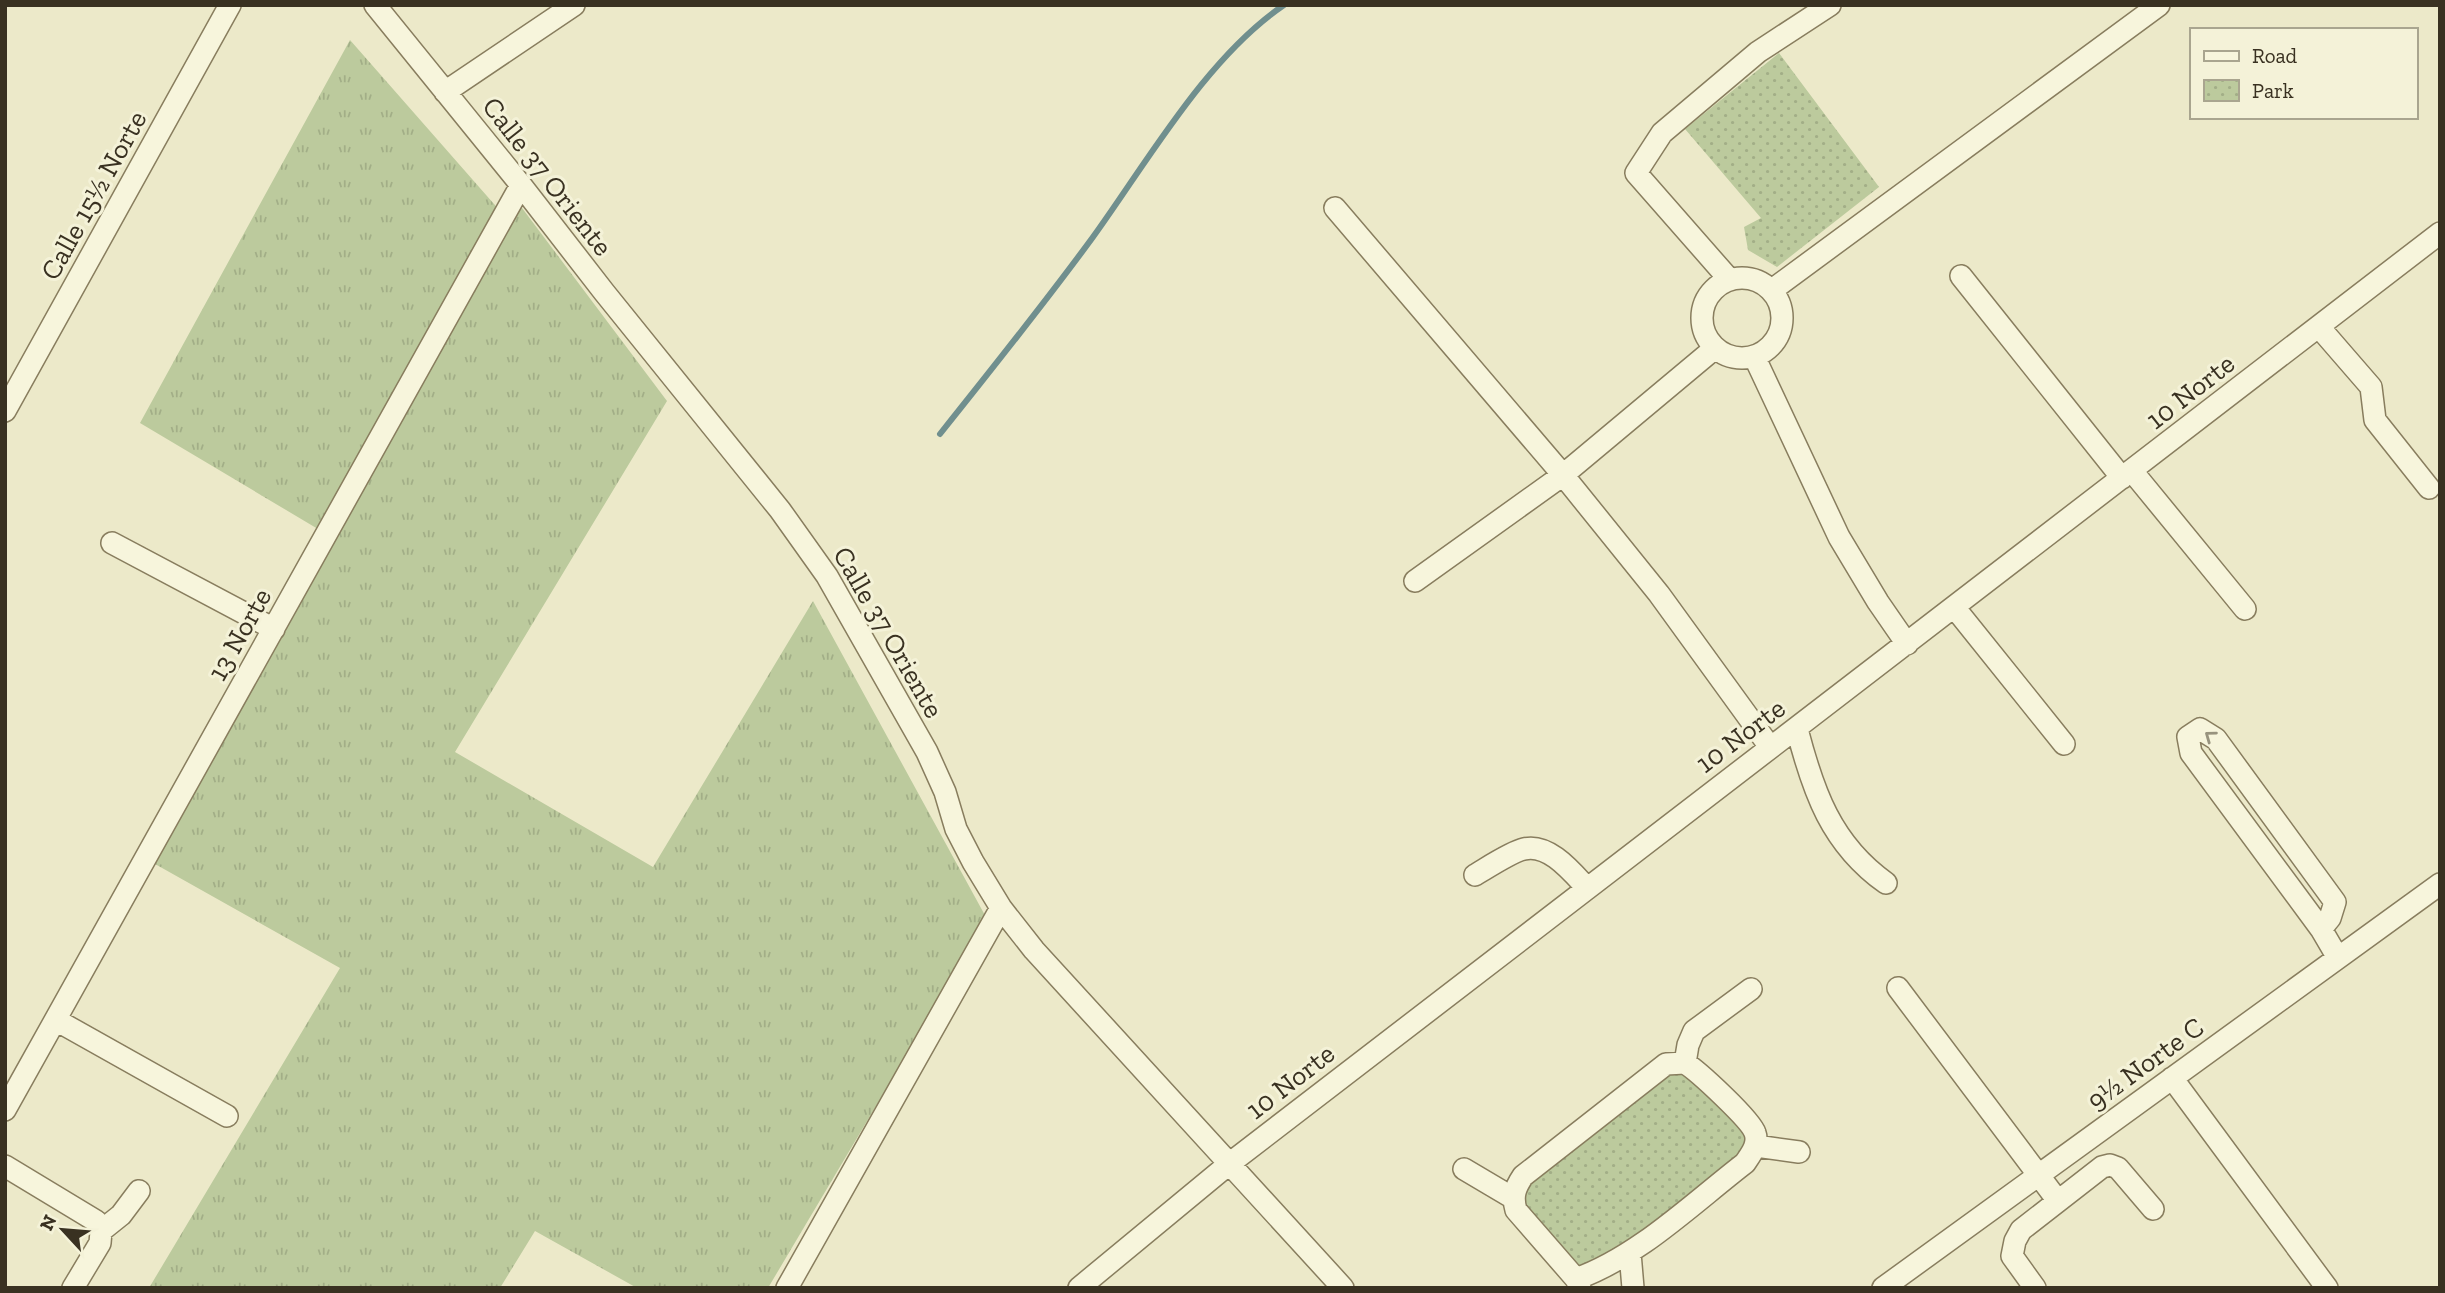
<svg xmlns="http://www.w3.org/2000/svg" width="2445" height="1293" font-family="'Zilla Slab',serif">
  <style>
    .grass { fill: url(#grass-tufts) }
    .park { fill: url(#park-dots) }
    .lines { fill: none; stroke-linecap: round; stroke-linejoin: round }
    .stream { stroke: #708f8e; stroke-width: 6 }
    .minor-casing { stroke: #887d5e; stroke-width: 24 }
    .minor { stroke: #f7f5dc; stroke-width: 21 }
    .oneway { stroke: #98937e }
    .labels { text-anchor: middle; stroke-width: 6; stroke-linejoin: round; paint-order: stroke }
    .street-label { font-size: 28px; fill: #393121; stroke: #f4f2d8 }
  </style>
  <defs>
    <pattern id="grass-tufts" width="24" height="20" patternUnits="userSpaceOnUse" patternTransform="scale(1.75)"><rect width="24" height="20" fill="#bcca9d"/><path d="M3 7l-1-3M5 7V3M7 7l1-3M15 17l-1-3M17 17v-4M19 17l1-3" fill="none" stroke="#a2ae87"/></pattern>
    <pattern id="park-dots" width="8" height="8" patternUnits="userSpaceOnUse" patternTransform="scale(1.75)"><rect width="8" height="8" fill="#bcca9d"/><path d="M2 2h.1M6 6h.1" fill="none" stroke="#a2ae87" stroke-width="1.8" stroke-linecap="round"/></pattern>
  </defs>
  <rect width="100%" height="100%" fill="#ece9c9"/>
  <!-- grass -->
  <path class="grass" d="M350 40 501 212 328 535 140 423Z
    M519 204 667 401 455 752 653 867 813 601 987 919 768 1288H637L535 1231 500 1288H149L340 968 155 864Z"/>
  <!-- park -->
  <path class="park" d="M1779 53 1879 187 1777 267 1748 250 1744 227 1761 218 1685 129Z
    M1670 1062 1752 1127V1153L1576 1279 1516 1210V1186Z"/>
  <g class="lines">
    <!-- stream -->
    <path class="stream" d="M940 434C992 369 1044 304 1093 237 1148 161 1206 58 1284 5"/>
    <defs>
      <path id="minor" d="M375 5 521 185 604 292 780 510 827 576 927 752 945 792 956 829 973 862 1001 908 1034 950 1343 1288
        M445 92 574 5
        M1335 208 1563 475 1659 594 1770 747
        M1961 276 2122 478
        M1702 318a40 40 0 1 1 80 0a40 40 0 1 1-80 0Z
        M1729 279 1636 173 1662 133 1758 52 1830 5
        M1772 290 2159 5
        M2319 327 2371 387 2375 420 2429 488
        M1754 356 1839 537 1878 602 1907 644
        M5 411 230 5
        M2132 471 2245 609
        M112 543 274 629
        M1415 581 1563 475 1715 348
        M1954 607 2064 744
        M1797 729C1813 791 1831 844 1886 883
        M1475 875C1487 868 1511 852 1524 849 1549 843 1572 872 1587 888
        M2321 929 2330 918 2335 902 2216 739 2200 729 2188 737 2191 753 2321 929 2338 958
        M1898 988 2058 1201
        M56 1020 227 1116
        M2172 1078 2327 1288
        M5 1110 521 185
        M1756 1146 1799 1152
        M5 1166 96 1221 101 1231
        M1464 1169 1513 1198
        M1630 1253 1633 1288
        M1576 1279C1638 1257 1693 1203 1745 1163 1751 1154 1759 1144 1755 1133 1751 1120 1698 1071 1685 1063
        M73 1288 100 1243 101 1231 121 1215 139 1191
        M787 1288 1001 908
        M1079 1288 1229 1164 2440 233
        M1580 1288 1576 1279 1516 1210C1512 1196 1515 1188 1523 1176L1666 1064 1685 1063 1688 1045 1694 1031 1751 989
        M1883 1288 2440 884
        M2035 1288 2012 1256 2015 1241 2021 1230 2102 1167 2110 1165 2118 1168 2153 1209"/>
    </defs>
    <!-- minor casing -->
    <use href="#minor" class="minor-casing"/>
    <!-- minor -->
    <use href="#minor" class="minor"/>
  </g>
  <!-- one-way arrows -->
  <defs><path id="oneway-chevron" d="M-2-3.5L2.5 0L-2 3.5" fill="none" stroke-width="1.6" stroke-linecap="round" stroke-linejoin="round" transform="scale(1.75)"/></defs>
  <use class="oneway" href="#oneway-chevron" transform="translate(2210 736) rotate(-144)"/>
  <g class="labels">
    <!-- street labels -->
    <g class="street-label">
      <text transform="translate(548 176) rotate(52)" y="10">Calle 37 Oriente</text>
      <text transform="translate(93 195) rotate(-61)" y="10">Calle 15½ Norte</text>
      <text transform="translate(2190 391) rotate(-38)" y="10">10 Norte</text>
      <text transform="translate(889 632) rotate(60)" y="10">Calle 37 Oriente</text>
      <text transform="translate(239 634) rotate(-61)" y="10">13 Norte</text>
      <text transform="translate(1740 735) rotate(-37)" y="10">10 Norte</text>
      <text transform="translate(2145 1063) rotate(-36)" y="10">9½ Norte C</text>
      <text transform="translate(1290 1081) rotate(-38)" y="10">10 Norte</text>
    </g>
  </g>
  <!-- border -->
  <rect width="2445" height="1293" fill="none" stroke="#393121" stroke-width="14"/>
  <!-- legend -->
  <rect x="2190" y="28" width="228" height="91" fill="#f4f2d8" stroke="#a9a58f" stroke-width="2"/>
  <rect x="2204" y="51" width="35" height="10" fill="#f7f5dc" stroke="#a9a58f" stroke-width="2"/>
  <text x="2252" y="63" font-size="21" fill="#393121">Road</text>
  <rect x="2204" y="80" width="35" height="21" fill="url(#park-dots)" stroke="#a9a58f" stroke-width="2"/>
  <text x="2252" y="98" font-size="21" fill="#393121">Park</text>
  <!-- north arrow -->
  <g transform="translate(63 1230) rotate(296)" stroke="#f4f2d8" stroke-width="5" paint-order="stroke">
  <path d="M0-5L12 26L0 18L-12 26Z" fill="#393121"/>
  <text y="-10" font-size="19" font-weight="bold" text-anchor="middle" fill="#393121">N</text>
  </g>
</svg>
